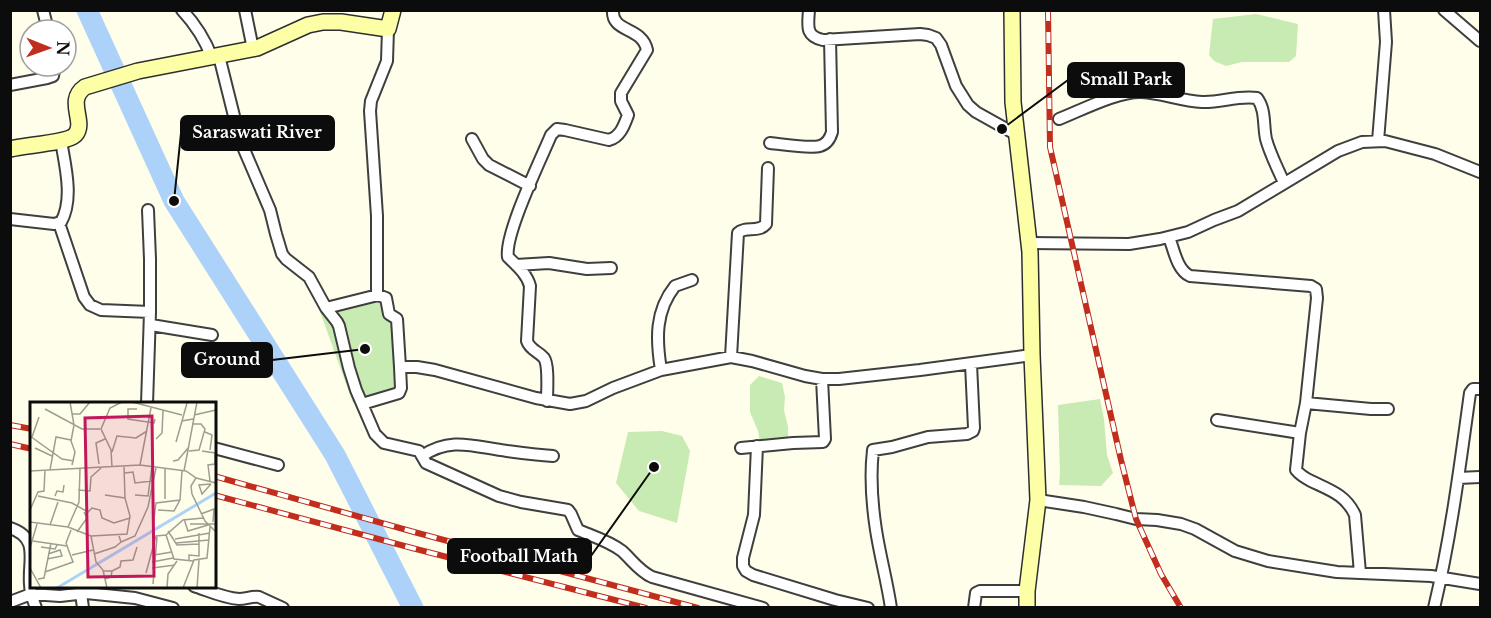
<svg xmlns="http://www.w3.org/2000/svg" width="1491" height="618" font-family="'Libre Baskerville',serif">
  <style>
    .green { fill: #c8ebb3 }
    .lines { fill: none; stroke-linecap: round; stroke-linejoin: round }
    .river { stroke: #add2f9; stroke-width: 21 }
    .street-casing { stroke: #3f3f3f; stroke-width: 14 }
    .secondary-casing { stroke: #2e2e2e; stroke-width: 18 }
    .street { stroke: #fff; stroke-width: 10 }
    .secondary { stroke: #fcffa6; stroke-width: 15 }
    .rail-casing { stroke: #c22e1e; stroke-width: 6 }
    .rail { stroke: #fff; stroke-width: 4; stroke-dasharray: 11; stroke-linecap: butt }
    .inset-river { fill: none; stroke: #add2f9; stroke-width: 3 }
    .inset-road { fill: none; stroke: #9e9d92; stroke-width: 1.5 }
    .view { fill: #c2185b; fill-opacity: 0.15; stroke: #c2185b; stroke-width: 3 }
    .inset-edge { fill: none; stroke: #0c0c0c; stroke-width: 3 }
    .leader { fill: none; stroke: #0c0c0c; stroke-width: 2 }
    .callout-dot { fill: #0c0c0c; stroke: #fff; stroke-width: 2 }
    .callout { fill: #0c0c0c; stroke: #0c0c0c; stroke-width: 2 }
    .callout-label { font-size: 16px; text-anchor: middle; font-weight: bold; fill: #fff }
  </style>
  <rect width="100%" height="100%" fill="#fffeeb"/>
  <!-- green -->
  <path class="green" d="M1256 14 1298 24 1296 56 1289 62H1242L1226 66 1214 61 1209 55 1213 19Z
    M390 295 400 390 353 403 319 309Z
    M759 376 782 383 785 397 784 410 788 427V441L760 444 758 431 750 412V385Z
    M1100 399 1104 419 1107 455 1113 473 1101 486 1059 485 1060 474 1058 405Z
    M662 431 682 436 690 451 677 523 639 511 616 483 628 432Z"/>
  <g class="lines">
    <!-- river -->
    <path class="river" d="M87 10 174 201 335 455 413 608"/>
    <defs>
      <path id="street" d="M43 10 48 30
        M182 10C196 25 205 39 212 58
        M245 10 253 49
        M809 10C808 26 805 36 823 40L920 34 928 35 936 38 941 45 956 86 968 105 976 112 1017 135
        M1444 10 1480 41
        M388 29 387 61 371 101 370 111 377 216V293L378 295 386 298 389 314 397 319 400 367H417L435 370 536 398 570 404 586 401 613 388 661 370 731 357 752 361 805 376 822 379H839L920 370 1032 355
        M219 56 240 140 270 210 276 234 282 254 286 259 309 277 326 308 378 295
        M10 85 47 78 53 76 55 66
        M1059 119C1082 110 1118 91 1142 92 1162 93 1181 101 1202 102 1220 103 1238 95 1257 98 1266 110 1263 125 1266 139 1270 154 1278 169 1284 183
        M472 139 483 159 489 165 530 186
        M1378 141 1386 42 1384 10
        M770 143C782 144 809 149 820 146 827 144 830 139 832 132L830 39
        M148 210 150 259V312
        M10 219 54 224 61 222C74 199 65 165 61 141
        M59 223 84 297 90 305 101 310 150 312 147 404
        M1169 237C1174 250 1177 270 1190 276L1311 286 1316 289 1317 298 1306 403 1300 433 1296 470C1300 475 1305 478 1311 481 1330 490 1346 495 1355 515L1360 573
        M1029 243 1129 244 1160 239 1188 232 1214 220 1238 211 1338 151 1362 142 1385 141 1435 154 1480 172
        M516 265 549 263 587 269 611 268
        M326 308 337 322 339 326 349 368 356 390 375 434 384 443 419 451 426 463 499 496 521 502 568 510 571 514 578 530C592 536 609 541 622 551 632 560 639 571 652 577L763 608
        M151 325 212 335
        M731 357 738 233C745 226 759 233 766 224L768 168
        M661 370C656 339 655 311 675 286L692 280
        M547 401C547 391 549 365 544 358 538 351 530 350 527 341L530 286C527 274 516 265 508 257 504 235 541 159 551 135L557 129 565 130 609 140C620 137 624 126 628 115L621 101V93L647 50C642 26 611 33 613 10
        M1306 403 1371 409H1388
        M362 404 399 393 401 388 400 367
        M1217 420 1300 433
        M757 446 754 515 743 558V566L746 571 753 575 835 600 868 608
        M214 448 278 465
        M741 448 793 443 823 442 825 439 822 379
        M422 456C451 436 475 447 507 451 522 453 538 455 553 456
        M1458 478 1480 477
        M1038 500 1084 507 1116 514 1136 519 1157 520 1181 524 1195 529 1235 551 1268 561 1337 572 1431 576 1480 584
        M10 528C40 538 28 560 30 584 30 593 33 600 36 608
        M194 586C209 591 224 598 239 599 246 599 252 596 259 597L283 608
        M81 593 83 608
        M10 602 31 594 60 596 86 593 135 598 173 608
        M891 608C887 581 880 556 876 530 872 504 870 476 873 450L892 447 928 437 967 434 973 431 974 428 971 364
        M974 608 976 593 980 591H1027
        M1434 608C1451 537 1460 465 1470 393L1473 389H1480"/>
      <path id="secondary" d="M1012 10 1013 102 1030 252 1032 355 1038 500 1027 591V608
        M10 149C25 145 67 143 75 135 87 122 65 101 85 87L138 71 257 48 308 25 323 22H341L388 29 393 10"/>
    </defs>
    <!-- street casing -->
    <use href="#street" class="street-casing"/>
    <!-- secondary casing -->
    <use href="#secondary" class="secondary-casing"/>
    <!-- street -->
    <use href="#street" class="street"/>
    <!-- secondary -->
    <use href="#secondary" class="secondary"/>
    <defs>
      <path id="rail" d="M1048 10 1050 147 1121 460 1136 519 1161 574 1181 608
        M10 425 32 429
        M10 444 32 449
        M214 476 414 532 698 608
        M214 495 412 548 646 608"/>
    </defs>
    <!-- rail casing -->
    <use href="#rail" class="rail-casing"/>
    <!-- rail -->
    <use href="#rail" class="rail"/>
  </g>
  <!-- overview -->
  <g transform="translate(30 402)">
    <rect width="186" height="186" fill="#fffeeb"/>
    <path class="inset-river" d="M27 186 186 91"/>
    <path class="inset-road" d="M40 0 44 23 41 39 45 50 42 63M102 0 152 13M15 7 52 27H70M107 7H98V17L124 21 125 17M42 12H50L60 0M164 13 186 8M152 19 157 1M175 30 182 33 180 48M0 34 32 57 44 59M2 35 9 15M126 37 132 31 133 9M146 40 152 19 163 17M5 46 22 54M159 49 169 48 175 27 171 22H162M172 49 185 51V62L178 63 180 79M82 50 87 34 106 36 117 29M143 59 148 58 159 45M69 62 66 41 75 37M110 63 121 6M82 65 81 48 71 27 80 6 92 0M135 66V97M50 67 49 100 38 125 61 134 66 160 73 168 77 186M20 68 26 35 41 38M0 69 110 63 156 69 166 76 161 84 162 92 175 119 186 130M154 69 167 0M95 71 103 70 105 81 122 79M166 76 186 81M181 82 169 83 172 92 181 82M48 88 60 89 61 75 71 66M75 93 95 96M105 93 118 94 122 64M8 94 42 101 58 110 62 106 70 108 72 116 84 121 100 116M25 94 27 89 33 90 34 83M0 108 8 90 14 89 15 68M128 108 144 109 150 98M171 112 184 107 183 120M154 117 158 129 178 123M0 120 38 125M160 122H186M20 123 28 100M123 123 126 101 150 98 152 69M138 129 147 143 169 142M47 130 57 116 54 110M61 134 97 132 100 114 95 96 94 64M145 137 180 131M3 139 37 144M91 140 105 134 118 105 126 66M146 141 179 138M11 145 25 147 27 143M0 146 7 122M64 152 85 145 91 140 89 134M42 153 63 148M124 153 142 150M17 157 32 154 30 148 18 152M159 158V153L169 154V131M163 159 144 157 136 133 153 118 173 116M122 160 143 156M0 166 11 186M122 166 145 163M73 169H82L81 175 75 177M82 169 90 165 91 159 103 158 107 145M15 170 43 160 36 141 41 128M116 171 126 134 136 133M8 177 14 176 21 141M123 182 127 135M137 186 138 172 147 159M153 186 164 158 177 156 180 125M167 186 169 158"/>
    <path class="view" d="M122 14 124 174 58 175 55 16Z"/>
    <rect width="186" height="186" class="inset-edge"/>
  </g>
  <!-- callouts -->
  <path class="leader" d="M1002 129L1068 80M174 201L181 133M365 349L272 360M654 467L591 556"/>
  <g class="callout-dot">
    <circle cx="1002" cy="129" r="6"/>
    <circle cx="174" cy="201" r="6"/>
    <circle cx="365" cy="349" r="6"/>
    <circle cx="654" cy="467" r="6"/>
  </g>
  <g class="callout">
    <rect x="1068" y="63" width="116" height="34" rx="6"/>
    <rect x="181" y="116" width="153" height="34" rx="6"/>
    <rect x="182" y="343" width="90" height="34" rx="6"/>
    <rect x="448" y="539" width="143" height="34" rx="6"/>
  </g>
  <g class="callout-label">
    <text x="1126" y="85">Small Park</text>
    <text x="257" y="138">Saraswati River</text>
    <text x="227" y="365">Ground</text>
    <text x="519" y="562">Football Math</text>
  </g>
  <!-- border -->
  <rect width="1491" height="618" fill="none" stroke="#0c0c0c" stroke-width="24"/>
  <!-- north arrow -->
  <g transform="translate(48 48) rotate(91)"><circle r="28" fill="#ffffff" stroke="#9e9e9e" stroke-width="1.5"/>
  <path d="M0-4.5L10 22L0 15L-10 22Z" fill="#c22e1e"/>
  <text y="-9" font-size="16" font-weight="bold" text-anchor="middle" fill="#0c0c0c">N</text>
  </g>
</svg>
